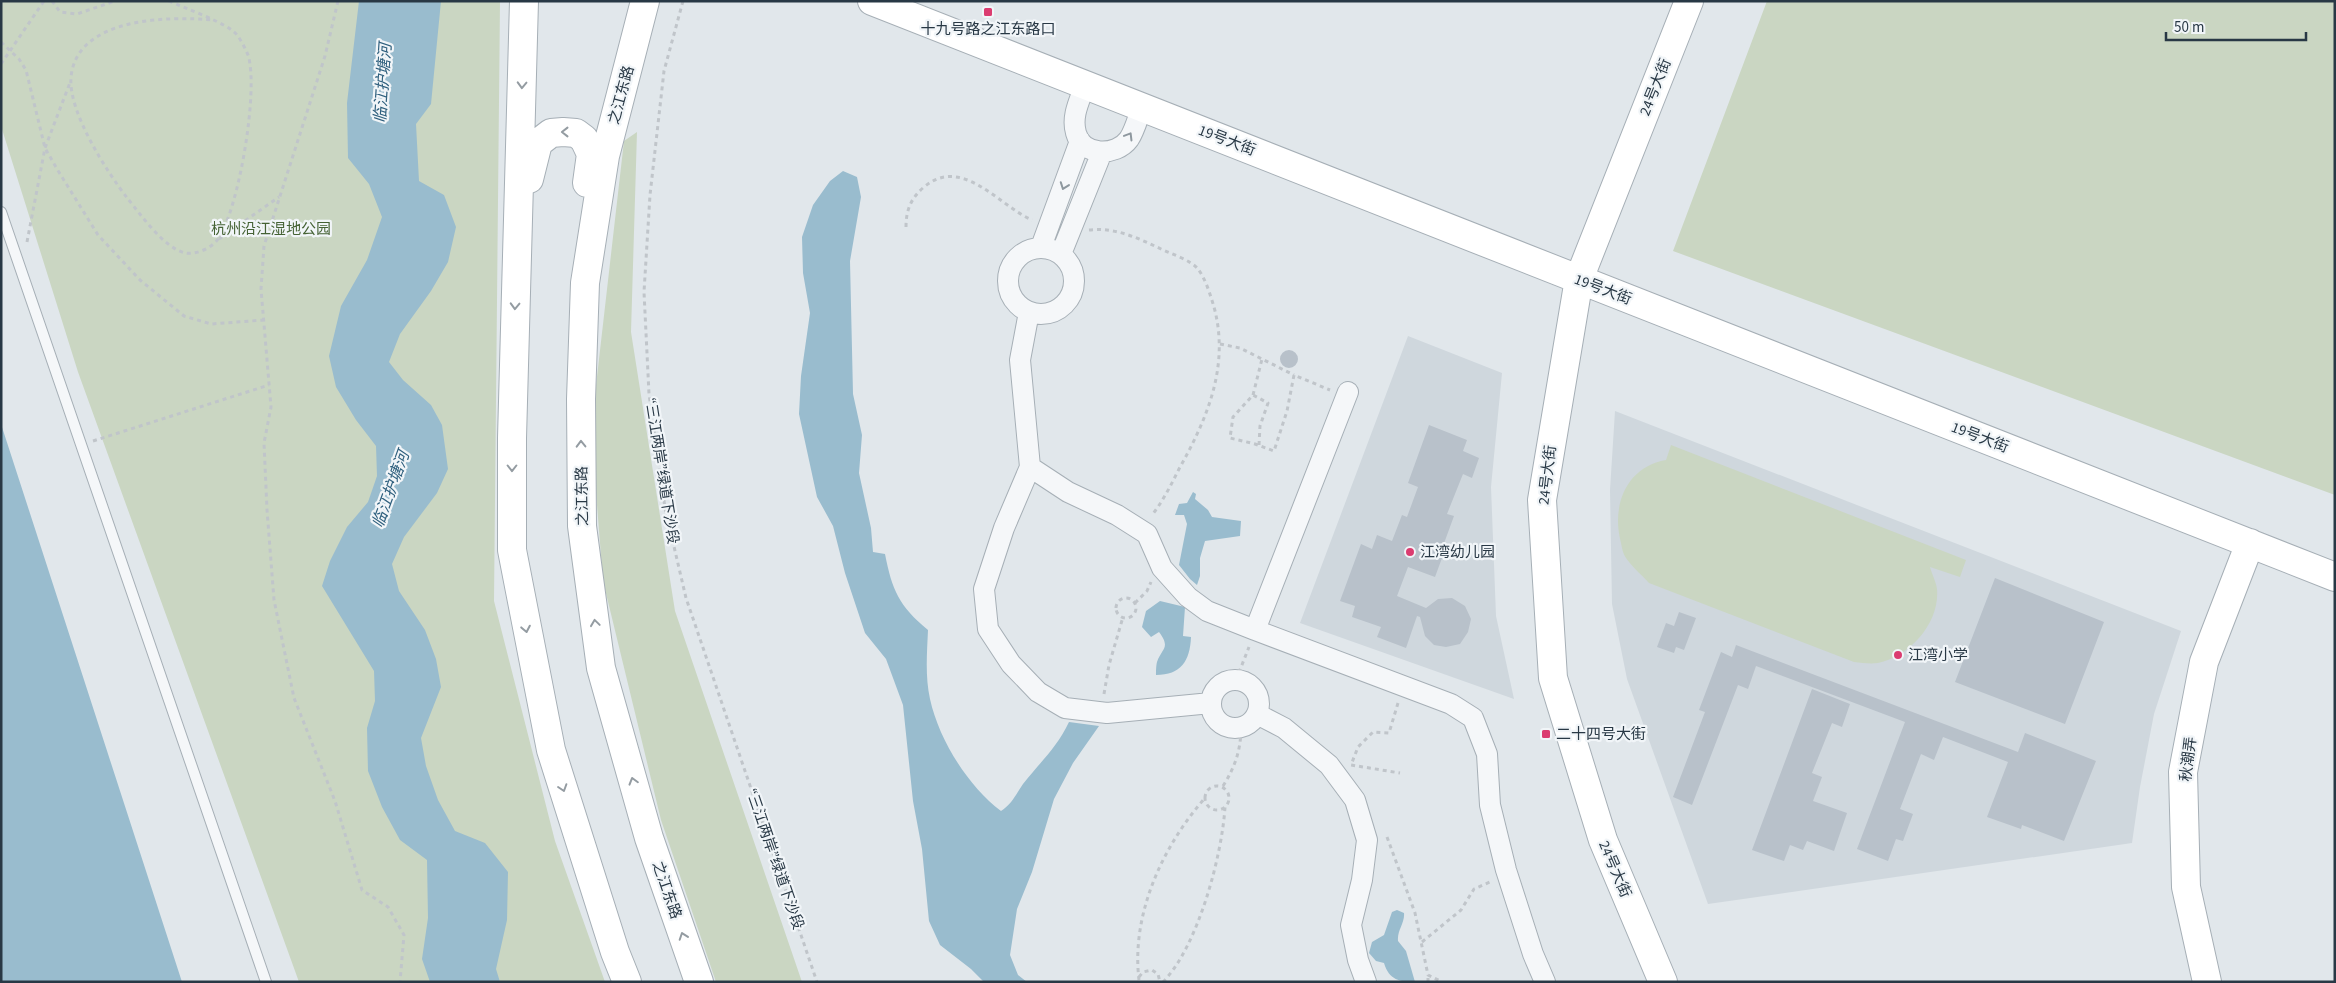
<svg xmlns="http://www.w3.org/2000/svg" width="2336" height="983" font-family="'Source Sans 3','Noto Sans SC',sans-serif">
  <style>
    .built { fill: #cfd7dd }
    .green { fill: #cad6c2 }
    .water { fill: #99bcce }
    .building { fill: #b8c1ca }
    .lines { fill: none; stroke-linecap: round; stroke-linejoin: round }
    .lane-casing { stroke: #a6afb6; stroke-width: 12 }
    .street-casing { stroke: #a6afb6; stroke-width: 22 }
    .secondary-casing { stroke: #a6afb6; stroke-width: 30 }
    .path { stroke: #c0c5ca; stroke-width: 3; stroke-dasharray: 4 4; stroke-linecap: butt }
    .lane { stroke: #f5f7f9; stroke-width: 10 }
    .street { stroke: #f5f7f9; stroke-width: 20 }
    .secondary { stroke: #fff; stroke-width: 28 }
    .oneway { stroke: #949ca2 }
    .oneway2 { stroke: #8e989f }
    .poi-dot { fill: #db3c70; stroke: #f1f5f8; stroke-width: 2 }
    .labels { text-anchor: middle; stroke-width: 4.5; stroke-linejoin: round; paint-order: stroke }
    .poi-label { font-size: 15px; fill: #283845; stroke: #f1f5f8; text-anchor: start }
    .street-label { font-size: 15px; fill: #283845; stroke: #f1f5f8 }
    .park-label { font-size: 15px; fill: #456234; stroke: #f1f5f8 }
    .water-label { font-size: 16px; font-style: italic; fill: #2e5f7d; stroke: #f1f5f8 }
  </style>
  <rect width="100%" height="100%" fill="#e1e7eb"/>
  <!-- built -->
  <path class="built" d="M1408 336 1502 373 1491 487 1496 616 1514 699 1300 623Z
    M1615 411 2181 631 2154 714 2140 787 2132 843 1708 904 1627 679 1612 604 1610 490Z"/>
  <!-- green -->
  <path class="green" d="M1 1H500L494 601 555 841 605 982H299L78 372 1 126Z
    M1767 1H2335V495L1673 251Z
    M637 132 631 332 675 611 802 982H716L661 820 603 581 591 429 624 141Z
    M1671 445 1966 560 1960 577 1930 567C1932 574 1936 582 1937 589 1940 623 1910 656 1878 663 1871 664 1862 663 1854 662L1649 583C1642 575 1632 567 1626 558 1623 554 1622 548 1621 543 1611 506 1626 467 1666 460Z"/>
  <!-- water -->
  <path class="water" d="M359 1H441L431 104 416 124 419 181 444 195 456 227 448 262 431 291 400 334 389 362 403 380 431 405 442 425 448 469 437 493 404 537 392 564 399 591 425 630 436 659 441 687 421 738 426 766 438 800 455 831 485 843 508 872 507 920 496 969 500 982H430L422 959 428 918 427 860 400 840 382 807 368 771 367 728 375 701 374 671 322 586 330 561 347 527 368 502 377 476 376 446 356 420 336 387 329 356 341 306 367 260 382 217 369 184 348 158 347 103Z
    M843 171 857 177 861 197 850 261 853 394 862 435 859 473 871 528 873 552 885 554C892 590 899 606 928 630 927 652 925 677 930 699 939 740 968 786 1001 811 1012 804 1016 794 1023 784 1041 761 1056 749 1069 722L1099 726 1073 763 1054 799 1032 872 1017 909 1010 955 1018 975 1027 982H984L971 969 940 945 929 921 922 849 913 801 903 705 886 659 865 633 845 573 833 526 817 497 799 414 801 376 810 313 803 273 802 237 813 205 830 181Z
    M1 424 182 982H1Z
    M1193 492 1196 494 1195 499 1208 510 1212 517 1241 521 1240 536 1205 541 1200 558V576L1197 585 1190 579 1179 565 1187 524 1184 515H1175L1179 504 1187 503Z
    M1160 601 1185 607 1183 636 1191 637C1190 661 1181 675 1156 675 1156 672 1156 666 1157 662 1162 648 1171 648 1159 632L1151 637 1142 627 1146 611Z
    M1397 910 1404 913C1405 923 1397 930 1398 941L1406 951 1415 982C1400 982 1389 980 1384 963L1376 961 1369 953 1372 942 1384 935 1392 912Z"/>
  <!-- building -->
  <path class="building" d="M1280 359a9 9 0 1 1 18 0a9 9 0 1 1-18 0Z
    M1429 425 1467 440 1463 451 1479 458 1472 478 1463 474 1447 514 1454 516 1439 557 1442 558 1435 577 1408 567 1397 596 1426 608 1438 599 1452 598 1465 606 1471 619 1468 632 1460 644 1446 647 1434 645 1425 636 1420 617 1417 616 1406 648 1377 637 1381 627 1352 617 1355 606 1340 601 1361 544 1372 549 1377 535 1392 541 1402 515 1407 517 1418 487 1408 483Z
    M1995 578 2104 622 2065 724 1955 682Z
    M1679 612 1696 618 1684 650 1676 647 1674 653 1657 647 1666 623 1674 626Z
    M1736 645 2018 752 2025 733 2096 761 2064 841 2022 825 2021 829 1987 817 2008 762 1943 737 1934 760 1921 754 1900 809 1913 814 1903 841 1896 839 1888 861 1857 849 1905 722 1756 666 1748 689 1738 685 1692 805 1673 797 1705 712 1699 710 1721 652 1732 657Z
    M1812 689 1850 704 1842 727 1832 723 1812 773 1822 777 1813 801 1847 813 1834 851 1807 841 1803 850 1790 845 1784 861 1752 850Z"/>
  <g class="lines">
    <defs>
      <path id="lane" d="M1 212 266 982"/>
      <path id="street" d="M1085 85C1080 100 1071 116 1076 133 1082 156 1116 157 1129 139 1135 130 1138 117 1142 107
        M1041 247 1080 141
        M1008 281a33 33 0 1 1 66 0a33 33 0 1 1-66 0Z
        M1061 254 1102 152
        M1029 312 1020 360 1030 467 1004 528 984 589 988 629 1011 664 1038 692 1065 708 1107 713 1211 703
        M1030 467 1068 492 1117 515 1147 534 1162 568 1188 597 1207 611 1255 630 1348 392
        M1255 630 1451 704 1473 718 1487 754 1490 805 1506 870 1533 954 1545 982
        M1211 704a24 24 0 1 1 48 0a24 24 0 1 1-48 0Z
        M1257 714 1284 728 1329 765 1355 800 1367 840 1362 880 1351 925 1358 960 1366 982"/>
      <path id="secondary" d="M524 1 512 438V550L551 750 615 952 627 982
        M645 1 605 156 585 283 581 399 582 526 601 668 649 838 699 982
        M872 1 2335 577
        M529 179 538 143 551 133 563 132 576 133 584 139 591 154 587 183
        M1663 982 1603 840 1553 678 1542 500 1579 279 1689 1
        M2207 982 2186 887 2183 772 2204 662 2250 543"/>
    </defs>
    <!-- lane casing -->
    <use href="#lane" class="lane-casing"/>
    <!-- street casing -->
    <use href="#street" class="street-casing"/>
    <!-- secondary casing -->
    <use href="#secondary" class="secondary-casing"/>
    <!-- path -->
    <path class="path" d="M52 1 60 12 77 14 115 1
      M169 1C184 8 228 23 237 35 241 40 245 48 248 55 259 89 239 209 218 239 212 248 196 255 185 253 164 248 141 215 128 199 107 172 68 112 71 77 77 17 168 16 214 20
      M338 1 325 56 264 246 261 289 271 407 264 443 267 510 274 600 294 698 335 801 362 890 388 907 404 935 400 982
      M683 1 664 71 650 195 644 292 649 394 665 508 686 598 817 982
      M1 42 19 59 26 70 45 148 57 169 98 235 140 280 184 316 211 324 264 320
      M1 64 44 1
      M906 227C906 210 911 198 924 187 962 155 998 205 1032 220
      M1089 230C1115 227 1138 238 1161 249 1171 254 1191 260 1198 269 1206 280 1210 294 1214 307 1230 366 1207 419 1179 469 1171 485 1163 501 1152 515
      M219 239 279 197
      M27 242 45 148 71 80
      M1220 344 1240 348 1294 375
      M1253 395 1262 359
      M93 441 269 385
      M1259 445 1260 426 1268 403 1253 395 1233 417 1230 438 1255 444 1274 451 1287 411 1294 375 1330 390
      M1116 608a10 10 0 1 1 20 0a10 10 0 1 1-20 0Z
      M1135 603 1147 591 1151 582
      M1236 680 1249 647
      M1104 694 1109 665 1123 617
      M1398 703 1389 733 1373 732 1358 747 1351 765 1400 773
      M1205 798a12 12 0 1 1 24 0a12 12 0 1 1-24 0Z
      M1223 786C1235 767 1241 750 1241 727
      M1387 837 1415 913 1428 975 1442 982
      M1422 942 1461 910 1474 889 1490 882
      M1139 977 1143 972 1152 970 1158 974 1160 982
      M1139 980C1131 915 1162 847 1205 798
      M1163 982C1198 946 1222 856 1225 807
      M1428 982V975"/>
    <!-- lane -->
    <use href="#lane" class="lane"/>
    <!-- street -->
    <use href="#street" class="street"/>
    <!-- secondary -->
    <use href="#secondary" class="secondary"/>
  </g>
  <!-- one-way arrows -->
  <defs><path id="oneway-chevron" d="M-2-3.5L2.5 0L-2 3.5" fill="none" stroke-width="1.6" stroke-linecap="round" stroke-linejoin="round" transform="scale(1.25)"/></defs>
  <g class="oneway">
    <use href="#oneway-chevron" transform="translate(522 85) rotate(92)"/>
    <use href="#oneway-chevron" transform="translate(565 132) rotate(-180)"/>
    <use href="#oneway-chevron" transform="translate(515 306) rotate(92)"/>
    <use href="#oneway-chevron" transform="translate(581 444) rotate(-91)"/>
    <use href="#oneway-chevron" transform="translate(512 468) rotate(90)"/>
    <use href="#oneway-chevron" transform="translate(595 623) rotate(-98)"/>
    <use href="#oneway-chevron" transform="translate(526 629) rotate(79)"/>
    <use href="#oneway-chevron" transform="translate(633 781) rotate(-106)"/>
    <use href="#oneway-chevron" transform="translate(563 788) rotate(72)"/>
    <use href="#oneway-chevron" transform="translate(683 936) rotate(-109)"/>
  </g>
  <g class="oneway2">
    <use href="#oneway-chevron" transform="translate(1129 136) rotate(-59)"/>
    <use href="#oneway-chevron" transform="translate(1064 186) rotate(110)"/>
  </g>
  <!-- markers -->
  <g class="poi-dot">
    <rect x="983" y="7" width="10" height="10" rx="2.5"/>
    <circle cx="1410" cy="552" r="5"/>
    <circle cx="1898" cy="655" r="5"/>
    <rect x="1541" y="729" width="10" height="10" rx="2.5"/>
  </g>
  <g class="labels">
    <!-- poi labels -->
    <g class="poi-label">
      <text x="988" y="34" text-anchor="middle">十九号路之江东路口</text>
      <text x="1420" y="557">江湾幼儿园</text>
      <text x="1908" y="660">江湾小学</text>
      <text x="1556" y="739">二十四号大街</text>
    </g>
    <!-- street labels -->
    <g class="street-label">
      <text transform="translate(1655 87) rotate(-68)" y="5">24号大街</text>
      <text transform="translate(621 95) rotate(-75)" y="5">之江东路</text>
      <text transform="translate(1227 140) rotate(21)" y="5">19号大街</text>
      <text transform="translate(1603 289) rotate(21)" y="5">19号大街</text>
      <text transform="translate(1980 437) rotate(21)" y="5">19号大街</text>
      <text transform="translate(662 471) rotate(81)" y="5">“三江两岸”绿道下沙段</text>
      <text transform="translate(1547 475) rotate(-83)" y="5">24号大街</text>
      <text transform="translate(582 496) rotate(-91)" y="5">之江东路</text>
      <text transform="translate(2188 759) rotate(-83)" y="5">秋潮弄</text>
      <text transform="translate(775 859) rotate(71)" y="5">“三江两岸”绿道下沙段</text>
      <text transform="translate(1615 869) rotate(67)" y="5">24号大街</text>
      <text transform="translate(667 890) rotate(71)" y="5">之江东路</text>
    </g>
    <!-- park labels -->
    <g class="park-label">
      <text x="271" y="234">杭州沿江湿地公园</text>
    </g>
    <!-- water labels -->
    <g class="water-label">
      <text transform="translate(382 83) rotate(-86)" y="6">临江护塘河</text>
      <text transform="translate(390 489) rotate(-70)" y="6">临江护塘河</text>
    </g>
  </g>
  <!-- border -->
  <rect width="2336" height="983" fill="none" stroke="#283845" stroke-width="5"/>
  <!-- scale -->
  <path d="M2166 32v8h140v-8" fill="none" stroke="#283845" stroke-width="2.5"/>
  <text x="2174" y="32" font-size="15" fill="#283845" stroke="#f1f5f8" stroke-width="4" paint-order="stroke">50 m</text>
</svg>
